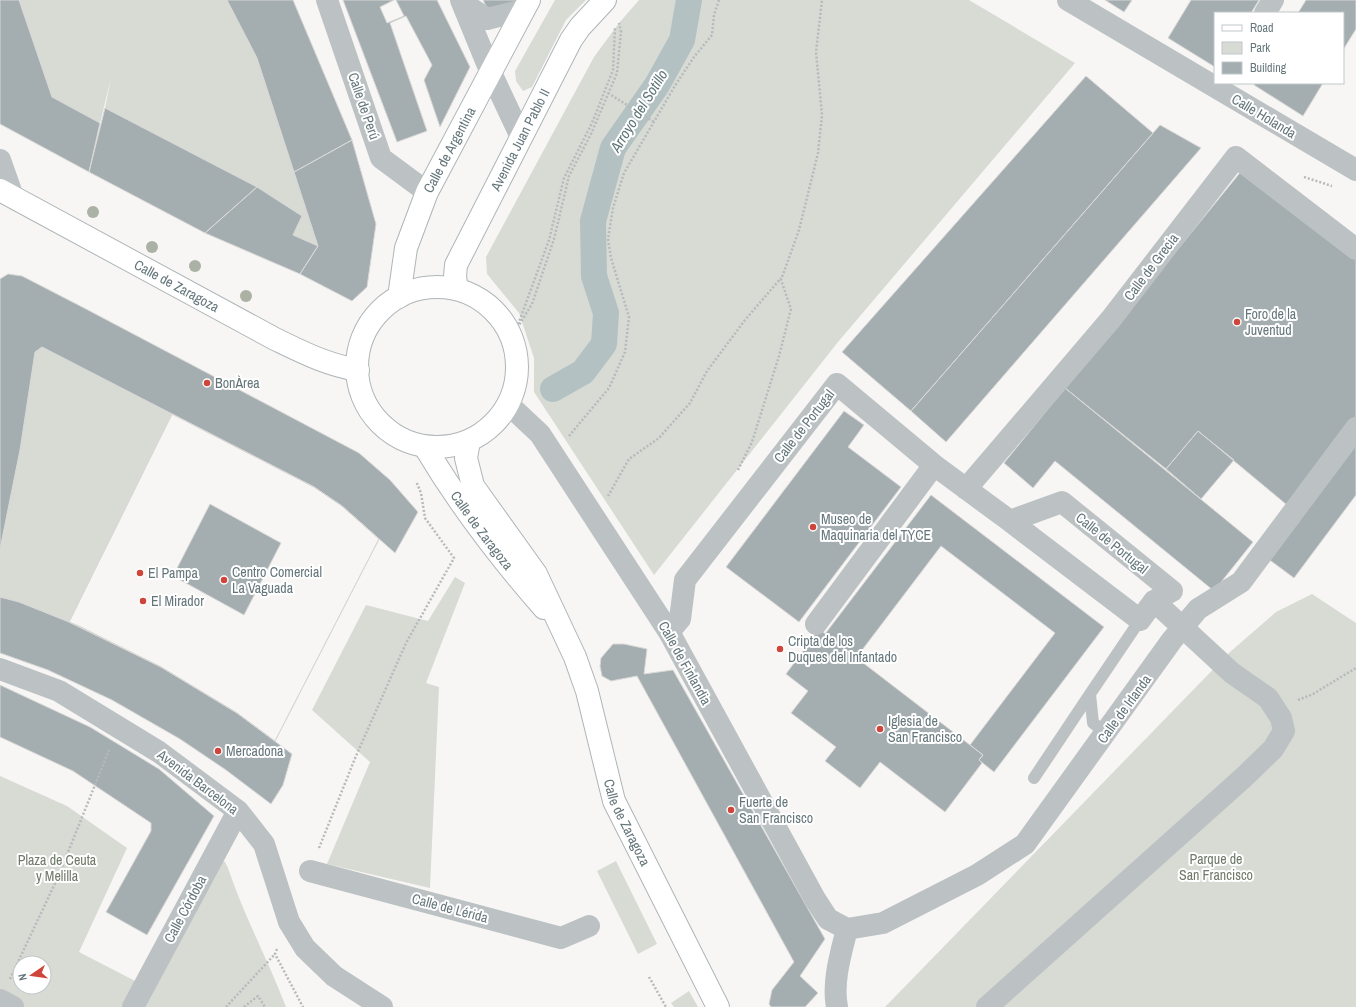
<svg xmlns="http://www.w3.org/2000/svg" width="1356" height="1007" font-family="'Archivo Narrow',sans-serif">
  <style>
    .green { fill: #d7dbd4; fill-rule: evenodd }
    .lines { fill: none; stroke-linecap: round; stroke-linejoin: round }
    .canal { stroke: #b4c1c3; stroke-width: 26 }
    .building { fill: #a4adb0; stroke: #d8d8d6; fill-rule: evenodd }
    .secondary-casing { stroke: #aeb5b8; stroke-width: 24 }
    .path { stroke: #b6babc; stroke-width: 2.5; stroke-dasharray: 2 2; stroke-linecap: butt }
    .lane { stroke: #bcc1c3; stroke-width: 12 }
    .street { stroke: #bcc1c3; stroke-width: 22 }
    .secondary { stroke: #fff; stroke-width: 22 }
    .tree { fill: #acb1a6 }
    .poi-dot { fill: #ce453c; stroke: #fff; stroke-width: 1.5 }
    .labels { text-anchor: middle; stroke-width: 4; stroke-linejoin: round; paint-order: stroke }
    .street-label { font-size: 14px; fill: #65767b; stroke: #fff }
    .poi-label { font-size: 14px; fill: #65767b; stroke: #fff; text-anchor: start }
    .park-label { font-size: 14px; fill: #6e7967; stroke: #fff }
    .water-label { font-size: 15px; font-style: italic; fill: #607577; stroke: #fff }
  </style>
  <rect width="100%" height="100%" fill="#f7f6f4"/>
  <!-- green -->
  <path class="green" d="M19 0H227L257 58 318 246 293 235 302 216 257 187 105 108 111 78 100 123 52 97Z
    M555 0H586L566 20 532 87 523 91 516 81 515 71Z
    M639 0H969L1075 63 838 342 654 575 534 392V358L519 313 487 274 486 257 594 57 619 23Z
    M42 347 172 414 69 622 19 602 0 597V549L20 450 35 352Z
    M455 577 465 583 426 683 439 687 430 888 327 864 370 762 312 710 366 605 428 621Z
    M1312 594 1356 623V1007H885L1230 652 1276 612Z
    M0 776 67 806 127 848 79 952 141 984 127 1007H0ZM20 963H44V987H20Z
    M221 860 225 862 228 868C244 916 268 960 286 1007H141Z
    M616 861 657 944 638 954 597 871Z
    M689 991 698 1007H674L671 1003Z"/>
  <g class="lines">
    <!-- canal -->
    <path class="canal" d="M553 389 583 372 604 344 606 313 594 276 593 221 613 148 657 85 682 40 689 0"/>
  </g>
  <!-- building -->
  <path class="building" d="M0 0H19L52 97 100 123 89 172 0 124Z
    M227 0H293L352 140 294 172 257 58Z
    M343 0H394L380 7 387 23 404 16 396 0H437L470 67 440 127 424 80 432 65 406 16 390 23 427 131 397 142Z
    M483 0H523L491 16Z
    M1105 0H1132L1124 12Z
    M1191 0H1259L1251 13H1215V67L1168 38Z
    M1306 0H1356V29L1343 50V13H1298Z
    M1086 76 1153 133 911 411 842 352Z
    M1255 83H1323L1303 116 1254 85Z
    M105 108 257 187 205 233 89 172Z
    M1160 125 1201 148 946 442 911 411Z
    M352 140 376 224 367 287 352 301 300 274 318 246 294 172Z
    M1243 169 1356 256V417L1287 505 1198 431 1166 469 1065 388Z
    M257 187 302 216 293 235 318 246 300 274 205 233Z
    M8 274 22 276 86 309 359 453 390 480 418 512 395 553 342 506 314 487 42 347 35 352 20 450 0 549V279Z
    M1065 388 1253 542 1214 591 1055 461 1033 488 1004 463Z
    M844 411 864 425 848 447 901 487 799 622 726 567Z
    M172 414 314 487 342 506 379 539 275 741 237 713 161 667 69 622ZM210 504 281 543 244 615 173 576Z
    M172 414 314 487 342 506 379 539 275 741 237 713 161 667 69 622Z
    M1198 431 1234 460 1201 499 1166 469Z
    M1356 439V495L1294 578 1267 558Z
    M931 495 1104 627 994 772 979 760 983 755 970 745 1055 633 941 546 856 658 825 634Z
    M0 597 19 602 79 626 161 667 237 713 292 754 283 785 271 804 226 770 180 739 112 700 48 670 0 653Z
    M819 629 983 755 979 760 982 763 945 812 880 762 860 788 825 761 836 747 791 713 808 691 786 674Z
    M613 644H624L647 649 644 674 673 670 825 939 800 976 818 993 805 1007H771L769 1004 772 990 794 962 637 676 611 681 602 676 600 666 601 658Z
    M0 685 90 727 159 769 214 816 147 935 106 912 151 831V823L73 771 0 737Z"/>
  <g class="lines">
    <defs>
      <g id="secondary">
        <path id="s1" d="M0 190 275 339C302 352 327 365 358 370"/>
        <circle cx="437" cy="367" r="80"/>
        <path id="s2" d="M457 289 455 277 456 265 571 40 580 27 605 0"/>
        <path id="s3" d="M399 297 406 248 427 192 529 0"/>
        <path id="s4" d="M469 441 466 458 473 486 536 574 575 657 587 691 614 801 718 1007"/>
        <path id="s5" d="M425 447C459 504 500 558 544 608"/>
      </g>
    </defs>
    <!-- secondary casing -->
    <use href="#secondary" class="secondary-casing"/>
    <!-- path -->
    <path class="path" d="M608 93 654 122
      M1304 177 1332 186
      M362 367a74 74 0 1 1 148 0a74 74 0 1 1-148 0Z
      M504 338 510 335 519 322 549 240 564 178 592 123 613 70 615 28
      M511 338 532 304 554 239 569 176 591 134 617 73 621 32 619 23
      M390 426 400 448
      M569 436 609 388 625 352 629 317 611 258 608 239 613 208 624 173 676 84 694 57 712 35 714 15 719 0
      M738 470 752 442 779 356 791 309 781 280 799 230 818 153 822 115 816 52 822 0
      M608 496 629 459 659 438 690 403 707 371 745 320 781 278
      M1298 700 1313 694 1356 668
      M319 848 356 756 406 643 454 558 425 518 421 493 416 481
      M277 949 275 954 303 1007
      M649 977 666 1007
      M10 979 58 877 109 750
      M226 1007 275 954
      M244 1007 258 996 265 1007"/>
    <!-- lane -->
    <path class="lane" d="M1106 733 1093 723 1090 694 1140 620
      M1034 778 1090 694"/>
    <!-- street -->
    <path class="street" d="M327 0 381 158 427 192
      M461 0 491 73 521 137
      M1068 0 1356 170
      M463 3 487 19 523 10
      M1265 13 1273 0
      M0 160 13 197
      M508 404 540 434 669 632 815 899 828 919 847 929
      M966 489 1111 319 1236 157 1356 249
      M1062 502 1172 591 1154 601 1140 620 1010 521Z
      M816 624 934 465
      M669 632 680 619 685 580 837 384 934 465 1010 521
      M0 669 59 691 159 752 238 811 264 844 289 922 305 948 334 976 382 1007
      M310 871 561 938 589 926
      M847 929 883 923 977 875 1025 844 1172 640 1198 609 1241 582 1356 428
      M0 1000 13 1007
      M133 1007 238 811
      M837 1007C832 982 841 953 847 929
      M987 1007 1243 778 1273 749 1284 731 1281 718 1268 698 1232 673 1154 601"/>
    <!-- secondary -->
    <use href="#secondary" class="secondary"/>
  </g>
  <!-- trees -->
  <g class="tree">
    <circle cx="93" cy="212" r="6"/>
    <circle cx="152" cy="247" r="6"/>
    <circle cx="195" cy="266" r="6"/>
    <circle cx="246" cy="296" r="6"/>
  </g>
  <!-- markers -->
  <g class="poi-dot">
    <circle cx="1237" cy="322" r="4"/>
    <circle cx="207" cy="383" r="4"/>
    <circle cx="813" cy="527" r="4"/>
    <circle cx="140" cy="573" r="4"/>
    <circle cx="224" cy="580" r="4"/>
    <circle cx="143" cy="601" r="4"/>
    <circle cx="780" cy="649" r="4"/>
    <circle cx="880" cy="729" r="4"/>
    <circle cx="218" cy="751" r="4"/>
    <circle cx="731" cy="810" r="4"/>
  </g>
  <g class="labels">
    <!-- street labels -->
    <g class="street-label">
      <text transform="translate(364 106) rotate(71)" y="5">Calle de Perú</text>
      <text transform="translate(1264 116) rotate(31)" y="5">Calle Holanda</text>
      <text dy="5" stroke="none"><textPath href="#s2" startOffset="165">Avenida Juan Pablo II</textPath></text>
      <text dy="5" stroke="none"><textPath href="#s3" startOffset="157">Calle de Argentina</textPath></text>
      <text transform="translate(1151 267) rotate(-53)" y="5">Calle de Grecia</text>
      <text dy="5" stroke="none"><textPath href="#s1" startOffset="201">Calle de Zaragoza</textPath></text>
      <text transform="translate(804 426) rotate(-52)" y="5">Calle de Portugal</text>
      <text dy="5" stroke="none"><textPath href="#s5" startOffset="101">Calle de Zaragoza</textPath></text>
      <text transform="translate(1112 543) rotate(39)" y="5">Calle de Portugal</text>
      <text transform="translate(685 663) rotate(61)" y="5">Calle de Finlandia</text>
      <text transform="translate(1124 709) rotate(-54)" y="5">Calle de Irlanda</text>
      <text transform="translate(198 782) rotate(37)" y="5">Avenida Barcelona</text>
      <text dy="5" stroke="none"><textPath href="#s4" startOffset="420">Calle de Zaragoza</textPath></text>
      <text transform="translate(450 908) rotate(15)" y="5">Calle de Lérida</text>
      <text transform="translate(185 909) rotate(-62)" y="5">Calle Córdoba</text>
    </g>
    <!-- poi labels -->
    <g class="poi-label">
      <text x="1245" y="319">Foro de la<tspan x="1245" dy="16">Juventud</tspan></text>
      <text x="215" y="388">BonÀrea</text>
      <text x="821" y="524">Museo de<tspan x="821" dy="16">Maquinaria del TYCE</tspan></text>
      <text x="232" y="577">Centro Comercial<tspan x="232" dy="16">La Vaguada</tspan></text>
      <text x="148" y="578">El Pampa</text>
      <text x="151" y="606">El Mirador</text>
      <text x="788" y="646">Cripta de los<tspan x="788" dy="16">Duques del Infantado</tspan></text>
      <text x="888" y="726">Iglesia de<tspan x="888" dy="16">San Francisco</tspan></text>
      <text x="226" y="756">Mercadona</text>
      <text x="739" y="807">Fuerte de<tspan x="739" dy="16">San Francisco</tspan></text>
    </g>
    <!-- park labels -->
    <g class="park-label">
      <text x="1216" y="864">Parque de<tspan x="1216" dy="16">San Francisco</tspan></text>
      <text x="57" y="865">Plaza de Ceuta<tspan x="57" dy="16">y Melilla</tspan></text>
    </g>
    <!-- water labels -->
    <g class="water-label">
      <text transform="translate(639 111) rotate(-58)" y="5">Arroyo del Sotillo</text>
    </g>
  </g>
  <!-- legend -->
  <rect x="1214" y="12" width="130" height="72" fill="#ffffff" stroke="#c1c8ca"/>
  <rect x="1222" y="25" width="20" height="6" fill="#ffffff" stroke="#c1c8ca"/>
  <text x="1250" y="32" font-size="12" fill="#65767b">Road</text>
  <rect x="1222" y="42" width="20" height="12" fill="#d7dbd4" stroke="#c1c8ca"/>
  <text x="1250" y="52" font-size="12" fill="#65767b">Park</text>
  <rect x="1222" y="62" width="20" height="12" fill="#a4adb0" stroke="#c1c8ca"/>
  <text x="1250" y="72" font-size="12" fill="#65767b">Building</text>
  <!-- north arrow -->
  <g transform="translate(32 975) rotate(257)"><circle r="19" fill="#ffffff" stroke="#c1c8ca"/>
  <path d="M0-3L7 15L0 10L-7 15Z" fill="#ce453c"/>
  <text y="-6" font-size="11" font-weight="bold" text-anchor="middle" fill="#65767b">N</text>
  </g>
</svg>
